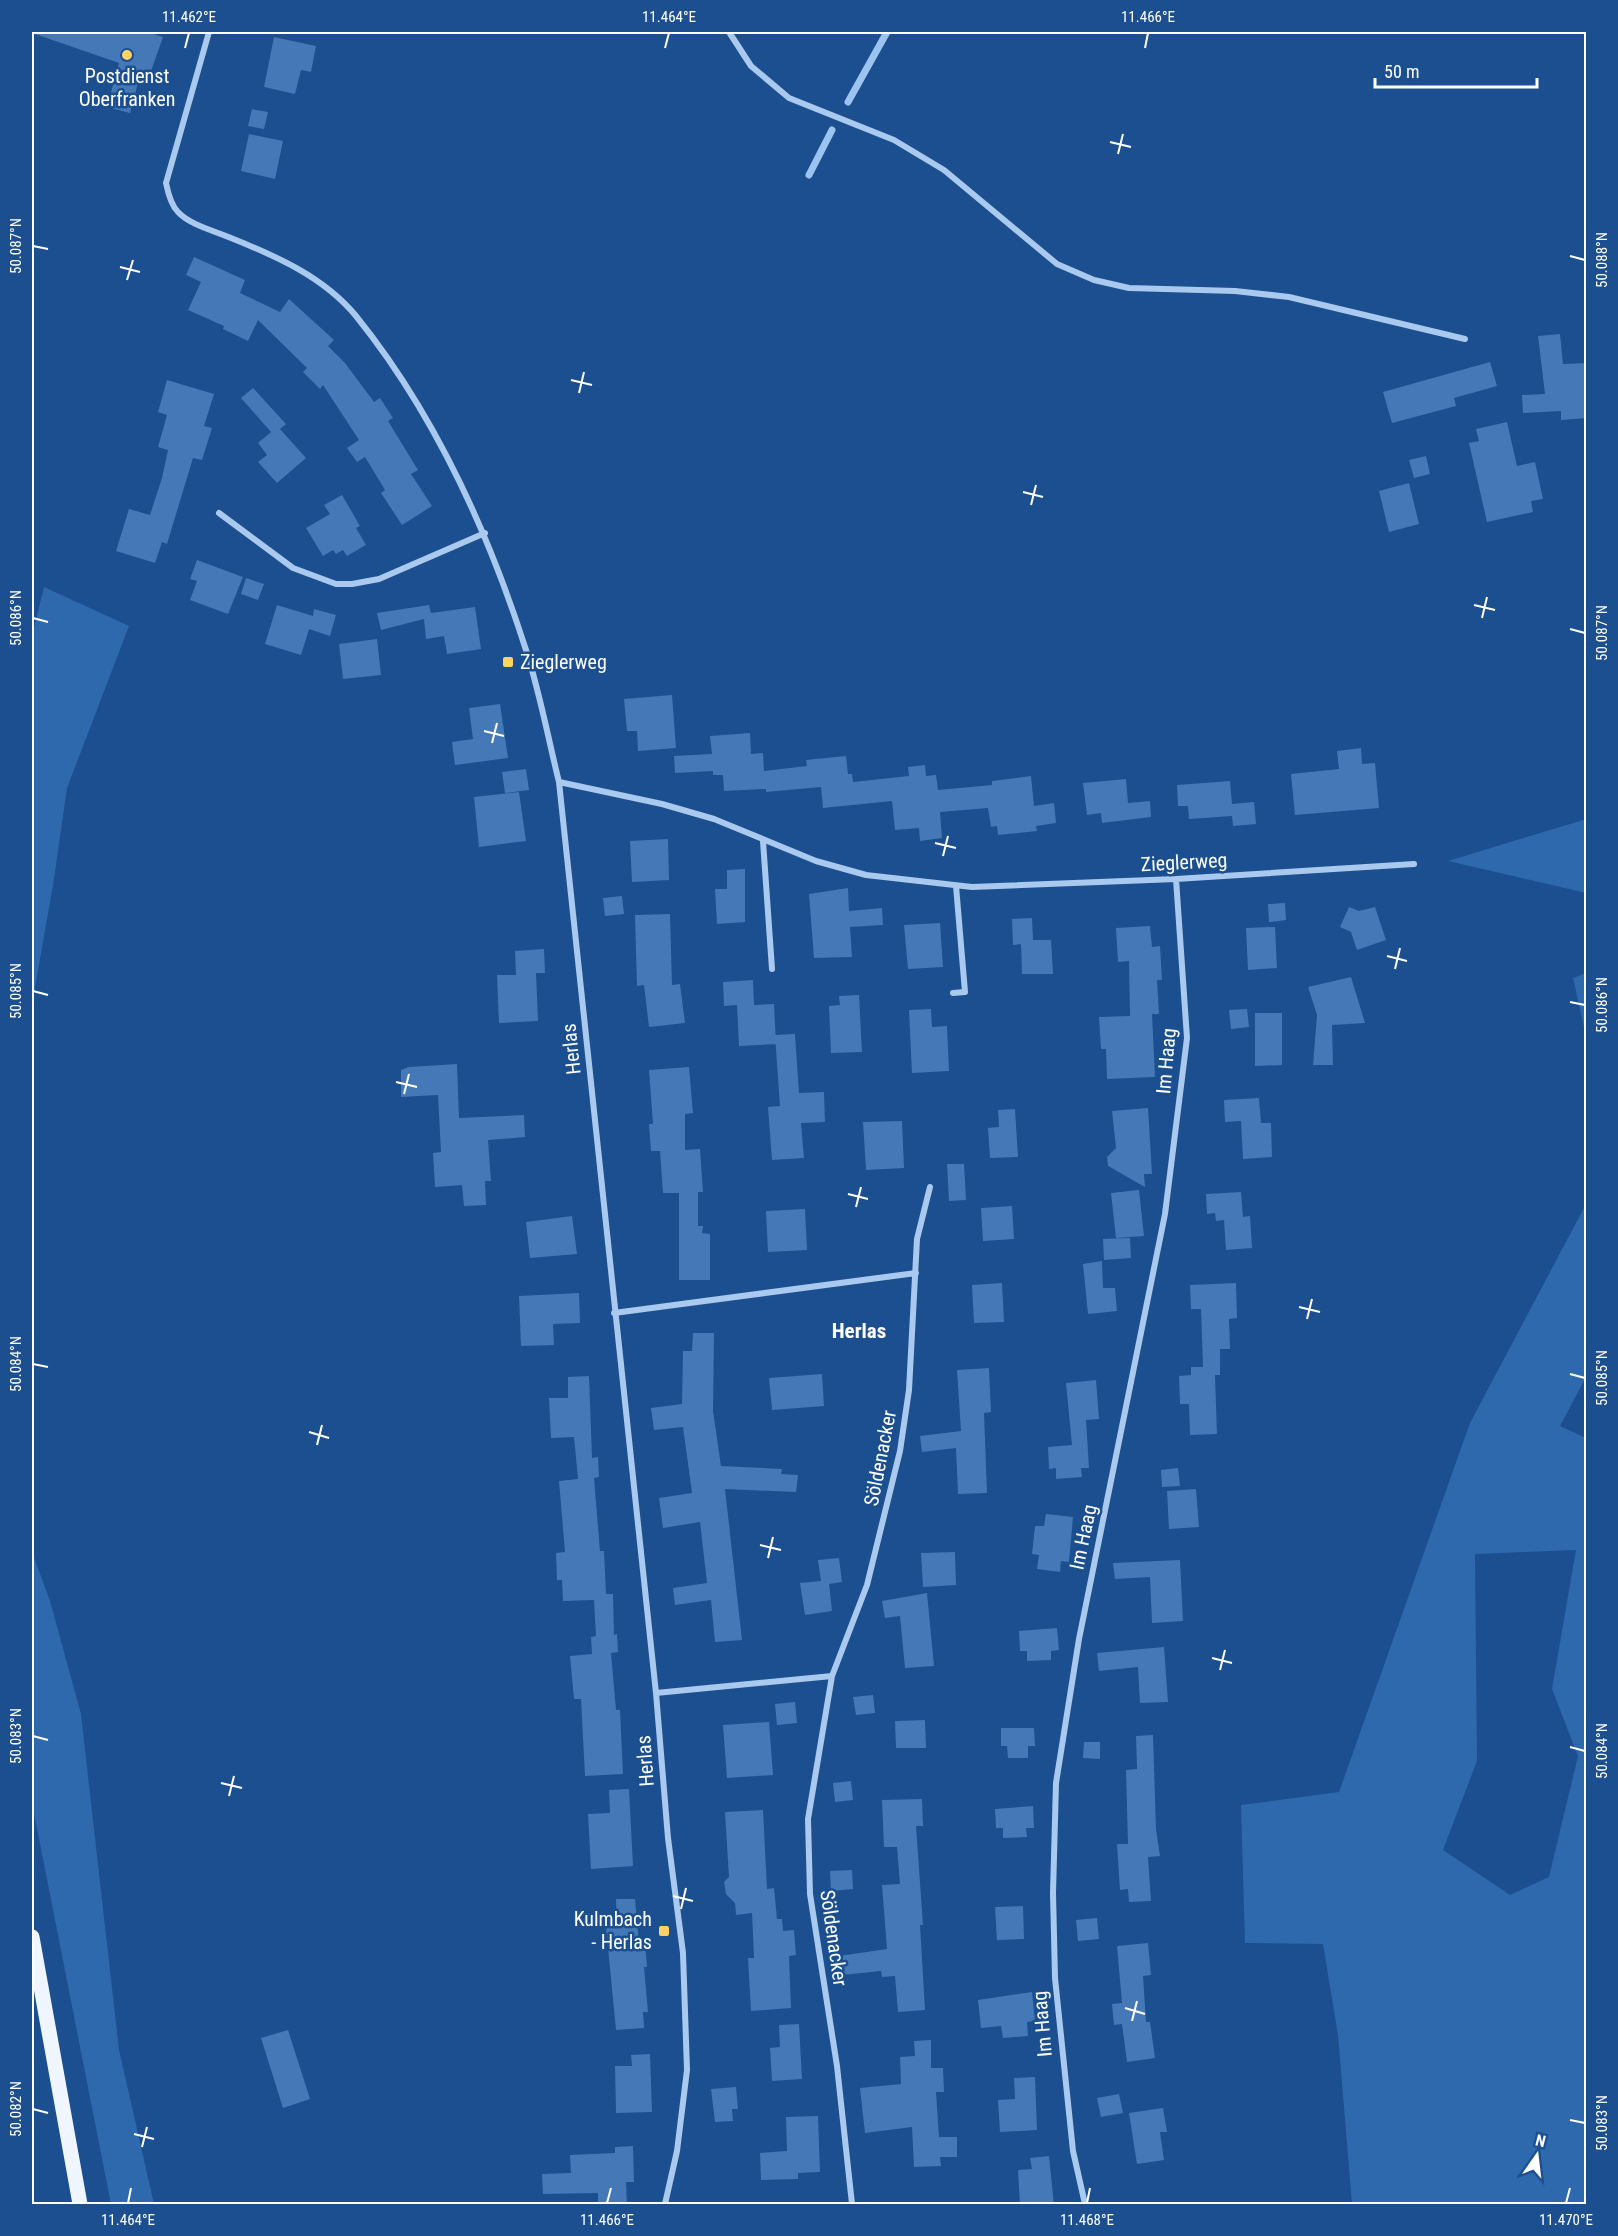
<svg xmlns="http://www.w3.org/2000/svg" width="1618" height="2236" font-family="'Roboto Condensed',sans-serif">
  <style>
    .green { fill: #2e69ad; fill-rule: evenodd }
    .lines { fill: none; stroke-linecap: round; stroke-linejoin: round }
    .stream { stroke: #9cc4f0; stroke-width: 7 }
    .building { fill: #4478b7 }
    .street { stroke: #a9c9ee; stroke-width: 6 }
    .primary { stroke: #f0f6ff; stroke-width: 15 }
    .ticks { fill: none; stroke: #fff; stroke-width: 2 }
    .poi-dot { fill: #ffd166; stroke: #1b4f8f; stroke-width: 2 }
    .labels { text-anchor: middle; stroke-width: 5; stroke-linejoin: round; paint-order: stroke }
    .poi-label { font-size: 20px; fill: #fff; stroke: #1b4f8f }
    .street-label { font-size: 20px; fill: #fff; stroke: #1b4f8f }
    .neighbourhood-label { font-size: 21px; font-weight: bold; fill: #fff; stroke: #1b4f8f }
    .neatline { fill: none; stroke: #fff; stroke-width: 2 }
    .ticks-label { font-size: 15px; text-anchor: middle; fill: #fff }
  </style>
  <rect width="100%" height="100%" fill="#1b4f8f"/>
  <!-- green -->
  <path class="green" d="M44 587 129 626 67 788 54 879 32 1005V636Z
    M1583 820H1586V893L1448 861Z
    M1586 973V1036L1573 978Z
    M1586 1204V1377L1560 1426 1586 1438V2204H1352L1338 2035 1323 1944 1245 1943 1241 1805 1339 1792 1470 1423ZM1576 1550 1552 1689 1578 1756 1549 1877 1510 1895 1443 1850 1477 1761 1475 1554Z
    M32 1552 50 1601 81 1714 119 2050 154 2204H111L32 1803Z"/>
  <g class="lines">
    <!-- stream -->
    <path class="stream" d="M848 102 887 32
      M809 175 832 130"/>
  </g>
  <!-- building -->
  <path class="building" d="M36 32H147L163 37 150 74 141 71 130 113 107 107 119 63 35 34Z
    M274 37 316 46 311 72 301 70 295 94 264 87Z
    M252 109 268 112 264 129 248 126Z
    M249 134 283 141 275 179 241 171Z
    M194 257 245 280 240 293 280 312 289 299 334 340 328 346 345 363 374 402 380 398 393 418 388 421 418 470 411 474 432 506 402 525 381 493 385 490 365 457 357 462 347 448 359 440 323 385 320 389 303 372 307 368 258 320 248 341 223 329 224 326 188 310 201 282 186 275Z
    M1560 334 1563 364 1587 363V418L1561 420V411L1523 413 1522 395 1545 394 1538 336Z
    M1490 362 1497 386 1454 398 1456 406 1392 423 1383 392Z
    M167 380 214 394 204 426 212 428 202 460 193 458 167 544 162 542 155 563 116 551 129 509 150 515 162 478 168 450 158 447 167 415 158 412Z
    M253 388 286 424 280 429 306 458 277 483 258 462 267 455 258 443 271 432 241 398Z
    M1507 422 1517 466 1535 462 1543 499 1531 501 1533 512 1487 522 1469 443 1479 441 1476 429Z
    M1426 456 1430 474 1414 478 1409 460Z
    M1409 483 1419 524 1389 532 1379 491Z
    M342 495 360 526 356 528 366 545 347 556 343 550 336 554 333 550 323 556 306 528 330 514 324 505Z
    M197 560 243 577 228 614 190 600 197 581 190 579Z
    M246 578 264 584 258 600 241 594Z
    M277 605 313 616 314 609 336 615 330 636 309 629 311 623 301 655 265 644Z
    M429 605 431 613 475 607 481 649 447 654 444 636 426 639 424 619 381 630 377 613Z
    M377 639 381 675 343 679 339 644Z
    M672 695 676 748 638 751 637 731H627L624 699Z
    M500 704 508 758 455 765 452 742 473 739 469 708Z
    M750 733 751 754 763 753 764 771 807 766 806 760 846 756 848 774H852L853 782 909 776 908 767 925 765 926 776 936 775 938 790 992 785V781L1031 776 1034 806 1054 803 1056 823 1036 826 1037 831 998 835 997 826 991 827 988 808 940 812 942 838 920 841 919 828 895 830 892 801 823 808 821 787 766 792V789L724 791 723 775H713V771L675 773 674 756 712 754 710 736Z
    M1361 748 1362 764 1375 763 1379 808 1295 815 1291 774 1339 769 1337 751Z
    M526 769 529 790 505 793 502 772Z
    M1126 779 1128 803 1150 801 1151 817 1102 823 1101 813 1087 815 1083 783Z
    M1230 781 1232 804 1254 802 1256 824 1233 826 1232 816 1189 819 1188 806H1178L1177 785Z
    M519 792 526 841 479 847 474 797Z
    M668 839 669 880 632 882 630 841Z
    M745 869V922L717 924 715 889H727V870Z
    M848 888 849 911 882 908 883 925 850 927 852 957 814 958 809 894Z
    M622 896 624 914 605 916 603 898Z
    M1285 903 1286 920 1269 922 1268 904Z
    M1349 907 1359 911 1375 907 1386 940 1357 950 1351 932 1340 927Z
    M670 914 672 985 680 984 685 1023 649 1027 644 985 637 986 635 915Z
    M1032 918 1033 940H1051L1053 974H1022L1021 944 1013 945 1012 919Z
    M940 923 943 967 908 969 904 925Z
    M1150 926 1152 947 1160 946 1162 980H1157L1159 1014H1152L1155 1077 1107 1079 1106 1049H1101L1099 1017 1130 1016 1129 961 1118 962 1116 928Z
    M1275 927 1277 968 1248 970 1246 928Z
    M544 949 545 973H536L538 1021 499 1023 497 975H516L515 951Z
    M1351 977 1365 1023 1332 1025 1333 1065H1313L1317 1015 1308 987Z
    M753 980 754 1005 774 1004 776 1044 739 1046 737 1005 724 1006 723 982Z
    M859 995 862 1052 831 1053 829 1006 840 1005 839 996Z
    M931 1009 932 1027 947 1026 949 1071 912 1073 909 1010Z
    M1247 1009 1249 1027 1231 1029 1229 1010Z
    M1255 1013H1282V1065L1255 1066Z
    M795 1034 799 1093 824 1092 825 1122 801 1123 804 1158 772 1160 768 1107 780 1106 775 1035Z
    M457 1064 459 1118 524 1115 525 1137 488 1140 491 1181H485L486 1205 464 1206 462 1185 435 1187 433 1153 441 1152 438 1095 401 1097V1070L409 1067Z
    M689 1067 693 1113 685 1114V1150L700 1149 703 1192H698V1226H703L702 1233 710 1234V1280H679V1193H663L660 1151H651L649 1124H653L649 1070Z
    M1259 1098 1261 1123H1271L1272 1157 1243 1159 1241 1121 1225 1122 1224 1100Z
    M1148 1108 1152 1174H1144L1145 1187 1108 1166 1107 1157 1116 1148 1112 1111Z
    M1015 1109 1018 1157 990 1158 988 1128 999 1127 998 1110Z
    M902 1121 904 1168 866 1170 863 1122Z
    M947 1164H964L966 1200 949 1201Z
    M1139 1190 1144 1236 1116 1238 1111 1193Z
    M1241 1192 1243 1217 1250 1216 1252 1248 1226 1250 1224 1220 1216 1221 1215 1213 1207 1214 1206 1194Z
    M1012 1206 1014 1239 983 1241 981 1208Z
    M805 1209 807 1250 768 1252 766 1211Z
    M572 1216 577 1254 530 1258 526 1222Z
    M1130 1238 1131 1258 1104 1260 1103 1239Z
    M1102 1261 1103 1288H1115L1117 1311 1088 1314 1083 1264Z
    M1002 1283 1004 1322 974 1323 972 1285Z
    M1236 1283 1237 1318 1229 1319 1230 1349H1220V1375H1215L1217 1434 1190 1435 1189 1404H1180L1179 1376 1191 1375V1367H1203L1201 1309H1191L1190 1285Z
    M579 1293 580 1323 553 1324 554 1345 521 1346 519 1296Z
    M693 1333H714L713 1411 721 1466 782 1469 781 1474 798 1475 796 1492 725 1489 742 1640 715 1642 711 1600 675 1605 673 1588 707 1583 700 1522 663 1528 659 1498 692 1493 683 1427 654 1430 651 1408 682 1404 683 1351H692Z
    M989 1368 991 1412 984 1413 987 1493 958 1494 956 1448 922 1452 920 1436 961 1431 957 1370Z
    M822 1374 824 1406 772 1410 769 1378Z
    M589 1376 592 1458 598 1457 599 1477 594 1478 600 1551H604L606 1594H613L614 1635 617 1634 618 1652 611 1653 616 1710H620L623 1774 585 1776 581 1699H574L570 1656 592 1654 591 1637 596 1636 594 1600 563 1601 562 1580H557L556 1553 565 1552 559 1481 578 1479 574 1437 551 1438 549 1398H568V1377Z
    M1096 1380 1099 1419 1086 1420 1089 1468H1081L1082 1477 1056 1479V1468L1049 1469 1048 1447 1072 1445 1066 1383Z
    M1178 1468 1180 1486 1162 1487 1161 1470Z
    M1196 1489 1199 1527 1169 1529 1167 1491Z
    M1046 1514 1073 1517 1069 1562 1061 1561 1060 1572 1037 1569 1039 1555 1032 1554 1035 1526H1044Z
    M955 1552 956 1585 923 1587 921 1553Z
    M839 1558 842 1582 829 1584 832 1611 805 1615 800 1583 821 1581 818 1560Z
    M1180 1560 1183 1621 1152 1623 1150 1577 1115 1579 1113 1563Z
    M927 1593 934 1666 905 1668 900 1616 885 1618 882 1601Z
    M1057 1628 1059 1650 1051 1651V1660L1027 1661V1651H1020L1019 1631Z
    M1164 1647 1168 1702 1140 1703 1138 1667 1099 1671 1097 1653Z
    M873 1695 875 1713 856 1715 853 1697Z
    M795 1702 797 1723 777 1725 775 1704Z
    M925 1720 926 1748H896L895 1721Z
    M769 1722 773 1775 727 1778 723 1725Z
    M1001 1728H1034L1035 1746H1028V1758H1008L1007 1746H1001Z
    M1153 1735 1156 1829 1160 1856 1148 1857 1151 1901 1129 1902 1128 1889 1120 1890 1117 1844H1128L1126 1770 1137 1769 1136 1736Z
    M1084 1742H1100V1759L1083 1758Z
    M851 1781 853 1800 835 1802 833 1783Z
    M629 1789 633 1866 591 1869 588 1814 610 1813 609 1790Z
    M922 1799 923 1826H916L923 1925H920L925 2010 898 2012 895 1976 882 1977 881 1971 842 1975 839 1956 887 1949 882 1885 900 1884 897 1847H884L882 1800Z
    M1033 1806 1034 1828H1026L1027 1837 1003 1838V1828H996L995 1809Z
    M763 1810 767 1889 774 1888 777 1919H782L783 1931 794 1930 796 1955 789 1956 791 2008 751 2011 748 1958H754L752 1913 736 1915 735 1903 726 1894 724 1882 729 1877 725 1812Z
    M852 1870 853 1889 831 1891 830 1871Z
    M616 1899H635L639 1943 645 1942 647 1967H644L648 2012H643L644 2028 616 2030 606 1927H617Z
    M1023 1906 1024 1939 997 1940 995 1907Z
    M1097 1918 1099 1939 1078 1941 1076 1920Z
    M1148 1943 1151 1975 1143 1976 1146 2022H1150L1155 2058 1127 2062 1122 2024 1114 2025 1112 2004 1122 2003 1117 1946Z
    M1032 1992 1035 2021 1027 2022 1028 2036 1003 2038 1001 2026 981 2028 978 2000Z
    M799 2024 802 2079 772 2081 770 2048 780 2047 779 2025Z
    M288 2030 310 2099 283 2108 261 2038Z
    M931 2040V2068H943L944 2092H936L939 2137H957V2157H940L941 2166 914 2167 912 2127 865 2133 860 2088 901 2084 900 2057 915 2056 914 2041Z
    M650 2054 652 2112 616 2113 615 2066H632L631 2055Z
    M1035 2077 1037 2130 1000 2132 998 2100 1015 2099 1014 2078Z
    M736 2087 738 2109H732L733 2121 715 2122 711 2089Z
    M1119 2094 1123 2113 1101 2117 1097 2098Z
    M1163 2108 1167 2132H1160L1164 2160 1137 2164 1129 2113Z
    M818 2116 820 2172 798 2173V2179L761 2180 760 2153 787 2151 786 2117Z
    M633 2146 634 2182H626L627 2205H598V2193L543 2194 542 2174 571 2173 570 2155 615 2153V2147Z
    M1049 2156 1054 2205H1020L1018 2170 1032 2169 1030 2158Z"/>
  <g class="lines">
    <!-- street -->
    <path class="street" d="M209 32 166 183C168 193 171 205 178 212 190 225 215 231 231 238 276 256 324 277 356 316 435 414 488 531 526 650 540 693 548 738 559 782L656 1693 668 1838 683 1953 687 2070 677 2151 665 2204
      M729 32 751 66 789 98 894 140 944 170 1057 264 1094 280 1129 288 1235 291 1289 297 1465 339
      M219 513 293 568 336 584H352L379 579 485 533
      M559 782 662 804 714 819 816 861 866 875 972 887 1176 879 1414 864
      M763 841 772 969
      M953 993 965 992 956 886
      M614 1313 916 1273
      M656 1693 832 1676
      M852 2204 837 2066 810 1894 808 1819 832 1676 867 1585 900 1451 909 1390 917 1239 930 1187
      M1085 2204 1073 2151 1055 1978 1053 1893 1056 1783 1079 1639 1165 1214 1187 1038 1176 879"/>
    <!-- primary -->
    <path class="primary" d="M32 1937 80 2204"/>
  </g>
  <!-- ticks -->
  <path class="ticks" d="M185 48 189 33M665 48 669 33M1145 48 1148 33M1110 142 1131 147M1118 154 1123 134M33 246 48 249M1570 256 1585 260M120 267 140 272M127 280 133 260M571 380 592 385M579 393 584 372M1023 492 1043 497M1031 505 1036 485M1474 605 1495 610M33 618 48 622M1482 618 1487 597M1570 629 1585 633M484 731 504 736M492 743 497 723M935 843 956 848M943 856 948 836M1387 956 1407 961M1395 969 1400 948M33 991 48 995M1570 1002 1585 1005M396 1082 417 1087M404 1094 409 1074M848 1194 868 1199M856 1207 861 1187M1299 1307 1320 1312M1307 1319 1312 1299M33 1364 48 1367M1570 1374 1585 1378M309 1432 329 1438M317 1445 322 1425M760 1545 781 1550M768 1558 773 1537M1212 1658 1232 1663M1220 1670 1225 1650M33 1736 48 1740M1570 1747 1585 1751M221 1783 242 1788M229 1796 234 1776M673 1896 693 1901M681 1909 686 1888M1125 2008 1145 2014M1132 2021 1137 2001M33 2109 48 2113M1570 2120 1585 2123M134 2134 154 2139M142 2147 147 2127M128 2203 131 2188M607 2203 611 2188M1087 2203 1090 2188M1566 2203 1570 2188"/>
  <!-- markers -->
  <g class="poi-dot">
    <circle cx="127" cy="55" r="6"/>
    <rect x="502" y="656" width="12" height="12" rx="3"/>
    <rect x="658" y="1925" width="12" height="12" rx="3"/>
  </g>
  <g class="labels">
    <!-- poi labels -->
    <g class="poi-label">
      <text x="127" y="83">Postdienst<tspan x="127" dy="23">Oberfranken</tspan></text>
      <text x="520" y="669" text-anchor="start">Zieglerweg</text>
      <text x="652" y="1926" text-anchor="end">Kulmbach<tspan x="652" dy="23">- Herlas</tspan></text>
    </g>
    <!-- street labels -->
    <g class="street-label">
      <text transform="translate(1184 862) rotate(-3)" y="7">Zieglerweg</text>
      <text transform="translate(571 1049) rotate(-96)" y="7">Herlas</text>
      <text transform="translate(1166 1061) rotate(-85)" y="7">Im Haag</text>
      <text transform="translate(880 1458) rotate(-79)" y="7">Söldenacker</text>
      <text transform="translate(1083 1537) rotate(-78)" y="7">Im Haag</text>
      <text transform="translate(645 1761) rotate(-94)" y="7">Herlas</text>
      <text transform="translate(834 1938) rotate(82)" y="7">Söldenacker</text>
      <text transform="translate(1042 2024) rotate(-95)" y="7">Im Haag</text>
    </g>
    <!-- neighbourhood labels -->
    <g class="neighbourhood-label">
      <text x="859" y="1338">Herlas</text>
    </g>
  </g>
  <!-- border -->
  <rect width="1618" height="2236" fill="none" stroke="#1b4f8f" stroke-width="66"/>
  <!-- north arrow -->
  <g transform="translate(1537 2155) rotate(14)" stroke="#1b4f8f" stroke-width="4.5" paint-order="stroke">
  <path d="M0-4.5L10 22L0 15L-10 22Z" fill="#ffffff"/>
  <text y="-9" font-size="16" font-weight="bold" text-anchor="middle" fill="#ffffff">N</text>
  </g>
  <!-- scale -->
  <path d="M1375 78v9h162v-9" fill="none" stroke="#ffffff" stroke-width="3"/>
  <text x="1384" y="78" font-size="18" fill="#ffffff" stroke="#1b4f8f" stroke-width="4.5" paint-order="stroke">50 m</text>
  <rect x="33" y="33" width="1552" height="2170" class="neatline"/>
  <g class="ticks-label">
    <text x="189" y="22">11.462°E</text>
    <text x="669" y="22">11.464°E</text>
    <text x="1148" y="22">11.466°E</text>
    <text transform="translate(16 246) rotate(-90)" y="5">50.087°N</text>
    <text transform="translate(1602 260) rotate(-90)" y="5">50.088°N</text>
    <text transform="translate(16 618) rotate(-90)" y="5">50.086°N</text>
    <text transform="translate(1602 633) rotate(-90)" y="5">50.087°N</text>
    <text transform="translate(16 991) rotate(-90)" y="5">50.085°N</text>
    <text transform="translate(1602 1005) rotate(-90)" y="5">50.086°N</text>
    <text transform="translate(16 1364) rotate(-90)" y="5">50.084°N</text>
    <text transform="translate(1602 1378) rotate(-90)" y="5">50.085°N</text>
    <text transform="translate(16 1736) rotate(-90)" y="5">50.083°N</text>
    <text transform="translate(1602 1751) rotate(-90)" y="5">50.084°N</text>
    <text transform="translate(16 2109) rotate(-90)" y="5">50.082°N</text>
    <text transform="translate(1602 2123) rotate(-90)" y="5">50.083°N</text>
    <text x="128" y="2225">11.464°E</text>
    <text x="607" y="2225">11.466°E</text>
    <text x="1087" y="2225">11.468°E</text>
    <text x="1566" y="2225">11.470°E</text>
  </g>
</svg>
